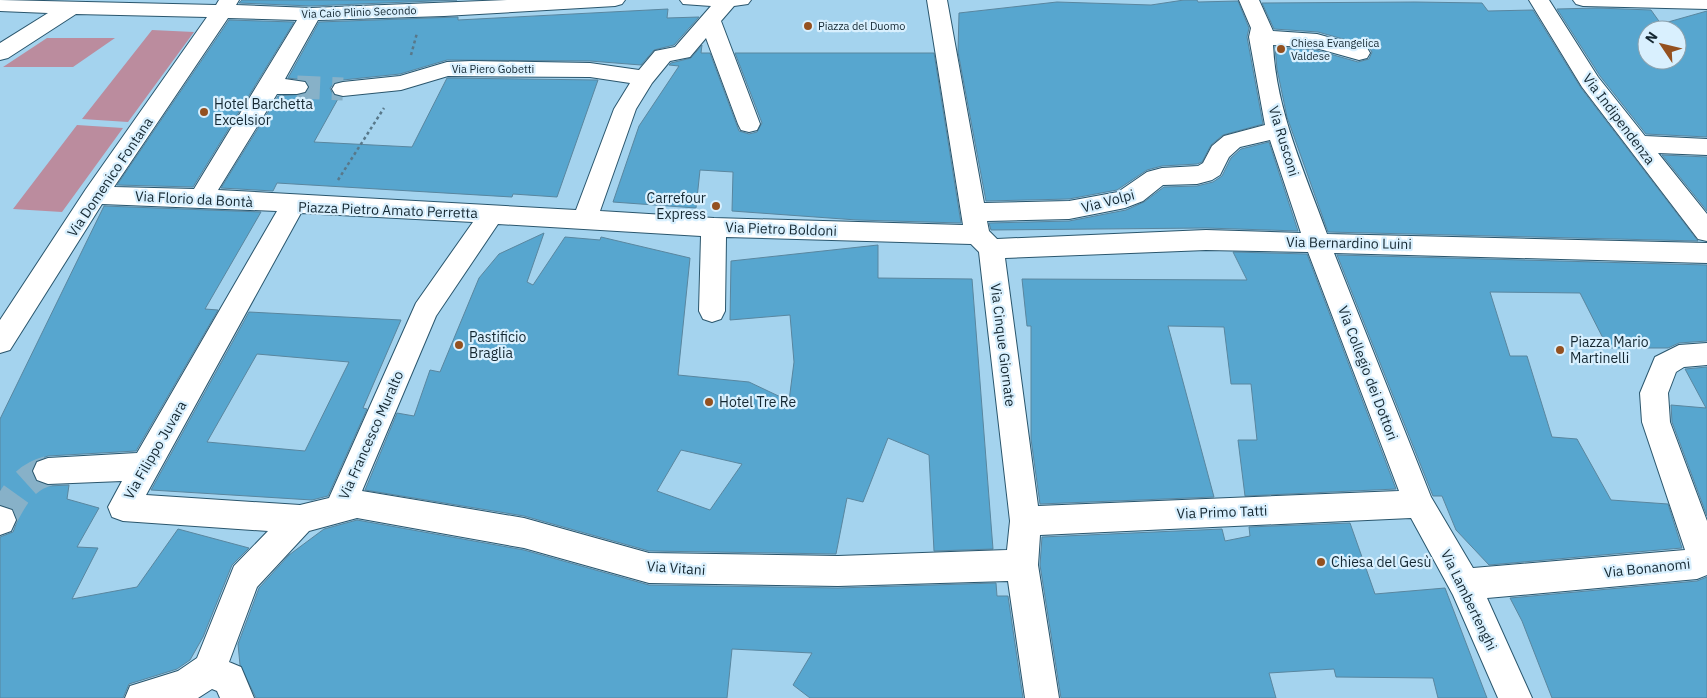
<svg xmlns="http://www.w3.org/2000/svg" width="1707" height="698" font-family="'IBM Plex Sans',sans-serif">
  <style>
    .green { fill: #bb8c9e }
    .building { fill: #57a6cf; stroke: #59869f; fill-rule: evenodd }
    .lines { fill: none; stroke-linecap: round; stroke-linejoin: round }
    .minor-tunnel-far1 { stroke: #87b1c8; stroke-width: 23; stroke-dasharray: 23 12; stroke-linecap: butt }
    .minor-tunnel { stroke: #87b1c8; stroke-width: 30; stroke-dasharray: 30 15; stroke-linecap: butt }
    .minor-casing { stroke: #2a566d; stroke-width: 2 }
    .path { stroke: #58788a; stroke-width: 2.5; stroke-dasharray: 3 3; stroke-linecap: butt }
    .minor { fill: #fff; fill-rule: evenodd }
    .poi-dot { fill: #945120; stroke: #d9f0fe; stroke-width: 2 }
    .labels { text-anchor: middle; stroke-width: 4.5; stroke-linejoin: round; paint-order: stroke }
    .far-street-label { font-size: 11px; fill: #152832; stroke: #d9f0fe }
    .far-poi-label { font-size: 11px; fill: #152832; stroke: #d9f0fe; text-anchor: start }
    .poi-label { font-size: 14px; fill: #152832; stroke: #d9f0fe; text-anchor: start }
    .street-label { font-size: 14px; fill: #152832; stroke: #d9f0fe }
  </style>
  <rect width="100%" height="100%" fill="#a4d3ee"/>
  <!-- green -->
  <path class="green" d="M152 30 194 32 128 122 82 119Z
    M47 38H115L73 67H3Z
    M77 125 123 128 62 212 13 209Z"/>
  <!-- building -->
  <path class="building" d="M242 0H457L311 6 239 3Z
    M1184 0H1197L1198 2 1238 1 1249 28 1247 37 1263 124 1223 135 1211 145 1202 162 1197 164 1162 166 1147 170 1117 190 1069 199 986 201 958 52 959 13 1057 2 1151 5Z
    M1415 2 1482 3 1488 11 1533 10 1581 88 1698 241 1328 232 1287 117 1277 69 1275 47 1316 50 1358 62 1369 59 1372 52 1368 46 1318 32 1274 29 1262 3Z
    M1597 8 1651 10 1661 24 1707 11V137L1646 134 1600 76 1557 9ZM1647 30H1677V60H1647Z
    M668 9 667 18 699 17 674 45 654 50 641 65 590 61 447 60 400 74 343 80 335 82 330 88 333 95 339 97 314 142 412 147 447 78 598 80 557 197 513 194 512 197 277 183 273 191 221 188 278 96 305 94 310 88 305 80 288 78 319 22 458 17V20Z
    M229 20 294 22 193 187 117 185Z
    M702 45 701 53H710L739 131 749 134 757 132 762 123 735 53H934L961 223 857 220 732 211 733 172 700 170 696 208 613 202 639 126 679 66 669 65 671 63 691 58Z
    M1269 142 1298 231 1206 228 991 230 989 223 1069 221 1126 210 1144 202 1164 187 1197 186 1213 182 1222 176 1231 158 1241 149Z
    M1662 155 1707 157V211Z
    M104 206 261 212 205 309 218 310 136 451 48 456 35 461 31 472 36 482 48 486 69 485 67 499 99 508 77 547 98 548 72 599 137 587 178 529 249 548 232 565 203 637 190 660 177 669 129 684 123 698H0V537L13 532 18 519 13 508 0 504V419Z
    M544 233 527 282 533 285 565 237 600 240 601 237 690 258 678 375 749 382 789 401 794 362 790 315 730 320 731 261 878 245V278L972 279 993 549 934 551 929 455 888 438 863 502 847 498 836 554 649 551 524 516 365 490 397 413 414 416 430 370 440 372 479 278 499 254ZM681 450 742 464 710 510 657 491Z
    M1233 252 1307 254 1396 489 1245 496 1238 440H1257L1251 384H1231L1224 327 1168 326 1214 497 1040 504 1031 439V326H1027L1022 279 1247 280Z
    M1337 255 1707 265V341L1679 343 1668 348H1608L1580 293 1490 292 1510 356H1527L1552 437 1577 439 1611 500 1668 504 1682 548 1489 565 1456 530 1442 496H1433Z
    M249 312 401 320 363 408 367 409 328 496 312 500 151 490ZM257 354 349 362 305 451 207 442Z
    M1707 367V516L1672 422 1671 405 1706 408 1685 369Z
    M357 520 524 550 649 585 838 588 996 583 997 596H1008L1023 698H810L793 685 812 653 732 649 727 698H256L240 665 238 644 259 588 289 555 324 529Z
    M1350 523 1375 594 1445 588 1487 698H1438L1433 678 1336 677 1334 669 1269 673 1276 698H1061L1040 565 1042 537 1222 529 1225 541 1250 536 1249 527Z
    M1707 577V698H1552L1522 621 1510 598 1697 581Z"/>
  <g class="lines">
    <!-- minor-tunnel-far1 -->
    <path class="minor-tunnel-far1" d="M297 87 343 89"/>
    <!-- minor-tunnel -->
    <path class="minor-tunnel" d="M1 520C13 498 22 478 48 471"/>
    <defs>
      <path id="minor" d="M0 0 216 5 219 0H239L236 5 311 8 507 0H625L622 4 615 6 444 16 318 20 285 79 305 82 308 87 305 92 297 94H277L218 190 576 210 614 109 630 83 590 77 448 76 401 90 343 96 335 94 332 89 335 84 343 82 400 76 447 62 472 61 590 63 639 70 655 51 675 47 711 6 683 4 680 0H751L748 4 734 6 721 21 760 124 757 130 749 132 741 130 738 124 706 38 690 57 670 61 652 83 636 109 600 211 714 218 963 225 927 0H947L984 203 1069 201 1118 192 1147 172 1162 168 1198 166 1203 163 1212 146 1224 136 1265 125 1249 37 1251 28 1239 0H1259L1273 31 1317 34 1367 48 1370 53 1367 58 1359 60 1316 48 1273 45C1276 110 1305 173 1327 234L1707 243V263L1334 253 1431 497 1473 568 1685 550 1642 422 1640 393 1655 357 1679 345 1707 343V365L1684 367 1676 372 1668 393 1670 422 1707 521V575L1697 579 1487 598 1532 698H1498L1453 595 1411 518 1040 535 1038 565 1059 698H1025L1008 581 838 586 649 583 524 548 357 518 309 531 257 587 229 662 241 667 254 698H220L217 691 212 689 198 698H125L130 686 178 671 197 658 234 566 268 531 123 521 112 517 108 507 122 481 48 484 37 480 33 471 37 462 48 458 137 453 277 211 102 204 10 350 0 353V320L86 189 207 17 76 14 8 58 0 60V43L48 13 0 11ZM228 18 297 20 194 189 114 187ZM1270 140 1301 233 1206 230 997 239 989 231 987 221 1069 219 1125 208 1143 201 1163 185 1197 184 1212 180 1220 175 1229 157 1240 147ZM301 213 473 222 416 303 329 498 300 505 146 495ZM498 224 701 236 699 311 703 319 712 322 721 319 725 311 726 237 971 244 979 252 1010 521 1007 550 838 556 649 553 524 518 362 491 436 316ZM1206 250 1308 252 1399 491 1038 506 1005 258Z
        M1529 0H1549L1598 77 1645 136 1707 139V155L1658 153 1707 214V241L1698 239 1582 87Z
        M1573 0H1707V9L1583 6 1576 4Z
        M0 506 12 510 16 520 11 531 0 535Z"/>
    </defs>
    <!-- minor casing -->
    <use href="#minor" class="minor-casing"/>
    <!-- path -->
    <path class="path" d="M411 55 417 33
      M338 180 384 108"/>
    <!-- minor -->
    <use href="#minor" class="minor"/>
  </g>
  <!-- markers -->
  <g class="poi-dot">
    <circle cx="808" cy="26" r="5"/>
    <circle cx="1281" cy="49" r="5"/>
    <circle cx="204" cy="112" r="5"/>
    <circle cx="716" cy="206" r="5"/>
    <circle cx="459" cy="345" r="5"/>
    <circle cx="1560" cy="350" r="5"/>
    <circle cx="709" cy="402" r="5"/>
    <circle cx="1321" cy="562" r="5"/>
  </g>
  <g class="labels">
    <!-- far-street labels -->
    <g class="far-street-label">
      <text transform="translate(359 12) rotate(-2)" y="4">Via Caio Plinio Secondo</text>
      <text x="493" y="73">Via Piero Gobetti</text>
    </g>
    <!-- far-poi labels -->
    <g class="far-poi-label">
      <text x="818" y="30">Piazza del Duomo</text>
      <text x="1291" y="47">Chiesa Evangelica<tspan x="1291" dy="13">Valdese</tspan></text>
    </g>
    <!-- poi labels -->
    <g class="poi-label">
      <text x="214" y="109">Hotel Barchetta<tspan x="214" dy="16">Excelsior</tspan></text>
      <text x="706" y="203" text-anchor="end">Carrefour<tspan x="706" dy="16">Express</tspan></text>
      <text x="469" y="342">Pastificio<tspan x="469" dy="16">Braglia</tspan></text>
      <text x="1570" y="347">Piazza Mario<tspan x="1570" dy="16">Martinelli</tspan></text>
      <text x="719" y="407">Hotel Tre Re</text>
      <text x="1331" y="567">Chiesa del Gesù</text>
    </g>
    <!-- street labels -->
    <g class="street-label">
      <text transform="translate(1619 119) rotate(53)" y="5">Via Indipendenza</text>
      <text transform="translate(1284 141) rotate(73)" y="5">Via Rusconi</text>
      <text transform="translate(110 177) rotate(-56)" y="5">Via Domenico Fontana</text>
      <text transform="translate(194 199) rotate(3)" y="5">Via Florio da Bontà</text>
      <text transform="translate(1108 201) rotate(-15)" y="5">Via Volpi</text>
      <text transform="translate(388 210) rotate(2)" y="5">Piazza Pietro Amato Perretta</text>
      <text transform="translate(781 229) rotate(2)" y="5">Via Pietro Boldoni</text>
      <text transform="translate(1349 243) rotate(1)" y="5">Via Bernardino Luini</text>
      <text transform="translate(1003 345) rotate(83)" y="5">Via Cinque Giornate</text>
      <text transform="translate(1368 373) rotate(69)" y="5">Via Collegio dei Dottori</text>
      <text transform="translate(371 435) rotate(-66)" y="5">Via Francesco Muralto</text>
      <text transform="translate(155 450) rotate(-60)" y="5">Via Filippo Juvara</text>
      <text transform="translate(1222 512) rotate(-2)" y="5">Via Primo Tatti</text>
      <text transform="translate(676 568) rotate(4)" y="5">Via Vitani</text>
      <text transform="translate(1647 568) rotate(-6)" y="5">Via Bonanomi</text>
      <text transform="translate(1469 600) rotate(64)" y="5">Via Lambertenghi</text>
    </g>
  </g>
  <!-- north arrow -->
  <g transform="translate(1662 45) rotate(305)"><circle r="24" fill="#d9f0fe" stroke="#8ba0ac"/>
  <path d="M0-4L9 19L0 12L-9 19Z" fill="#945120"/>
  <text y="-8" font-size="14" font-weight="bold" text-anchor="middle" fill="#152832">N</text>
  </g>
</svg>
